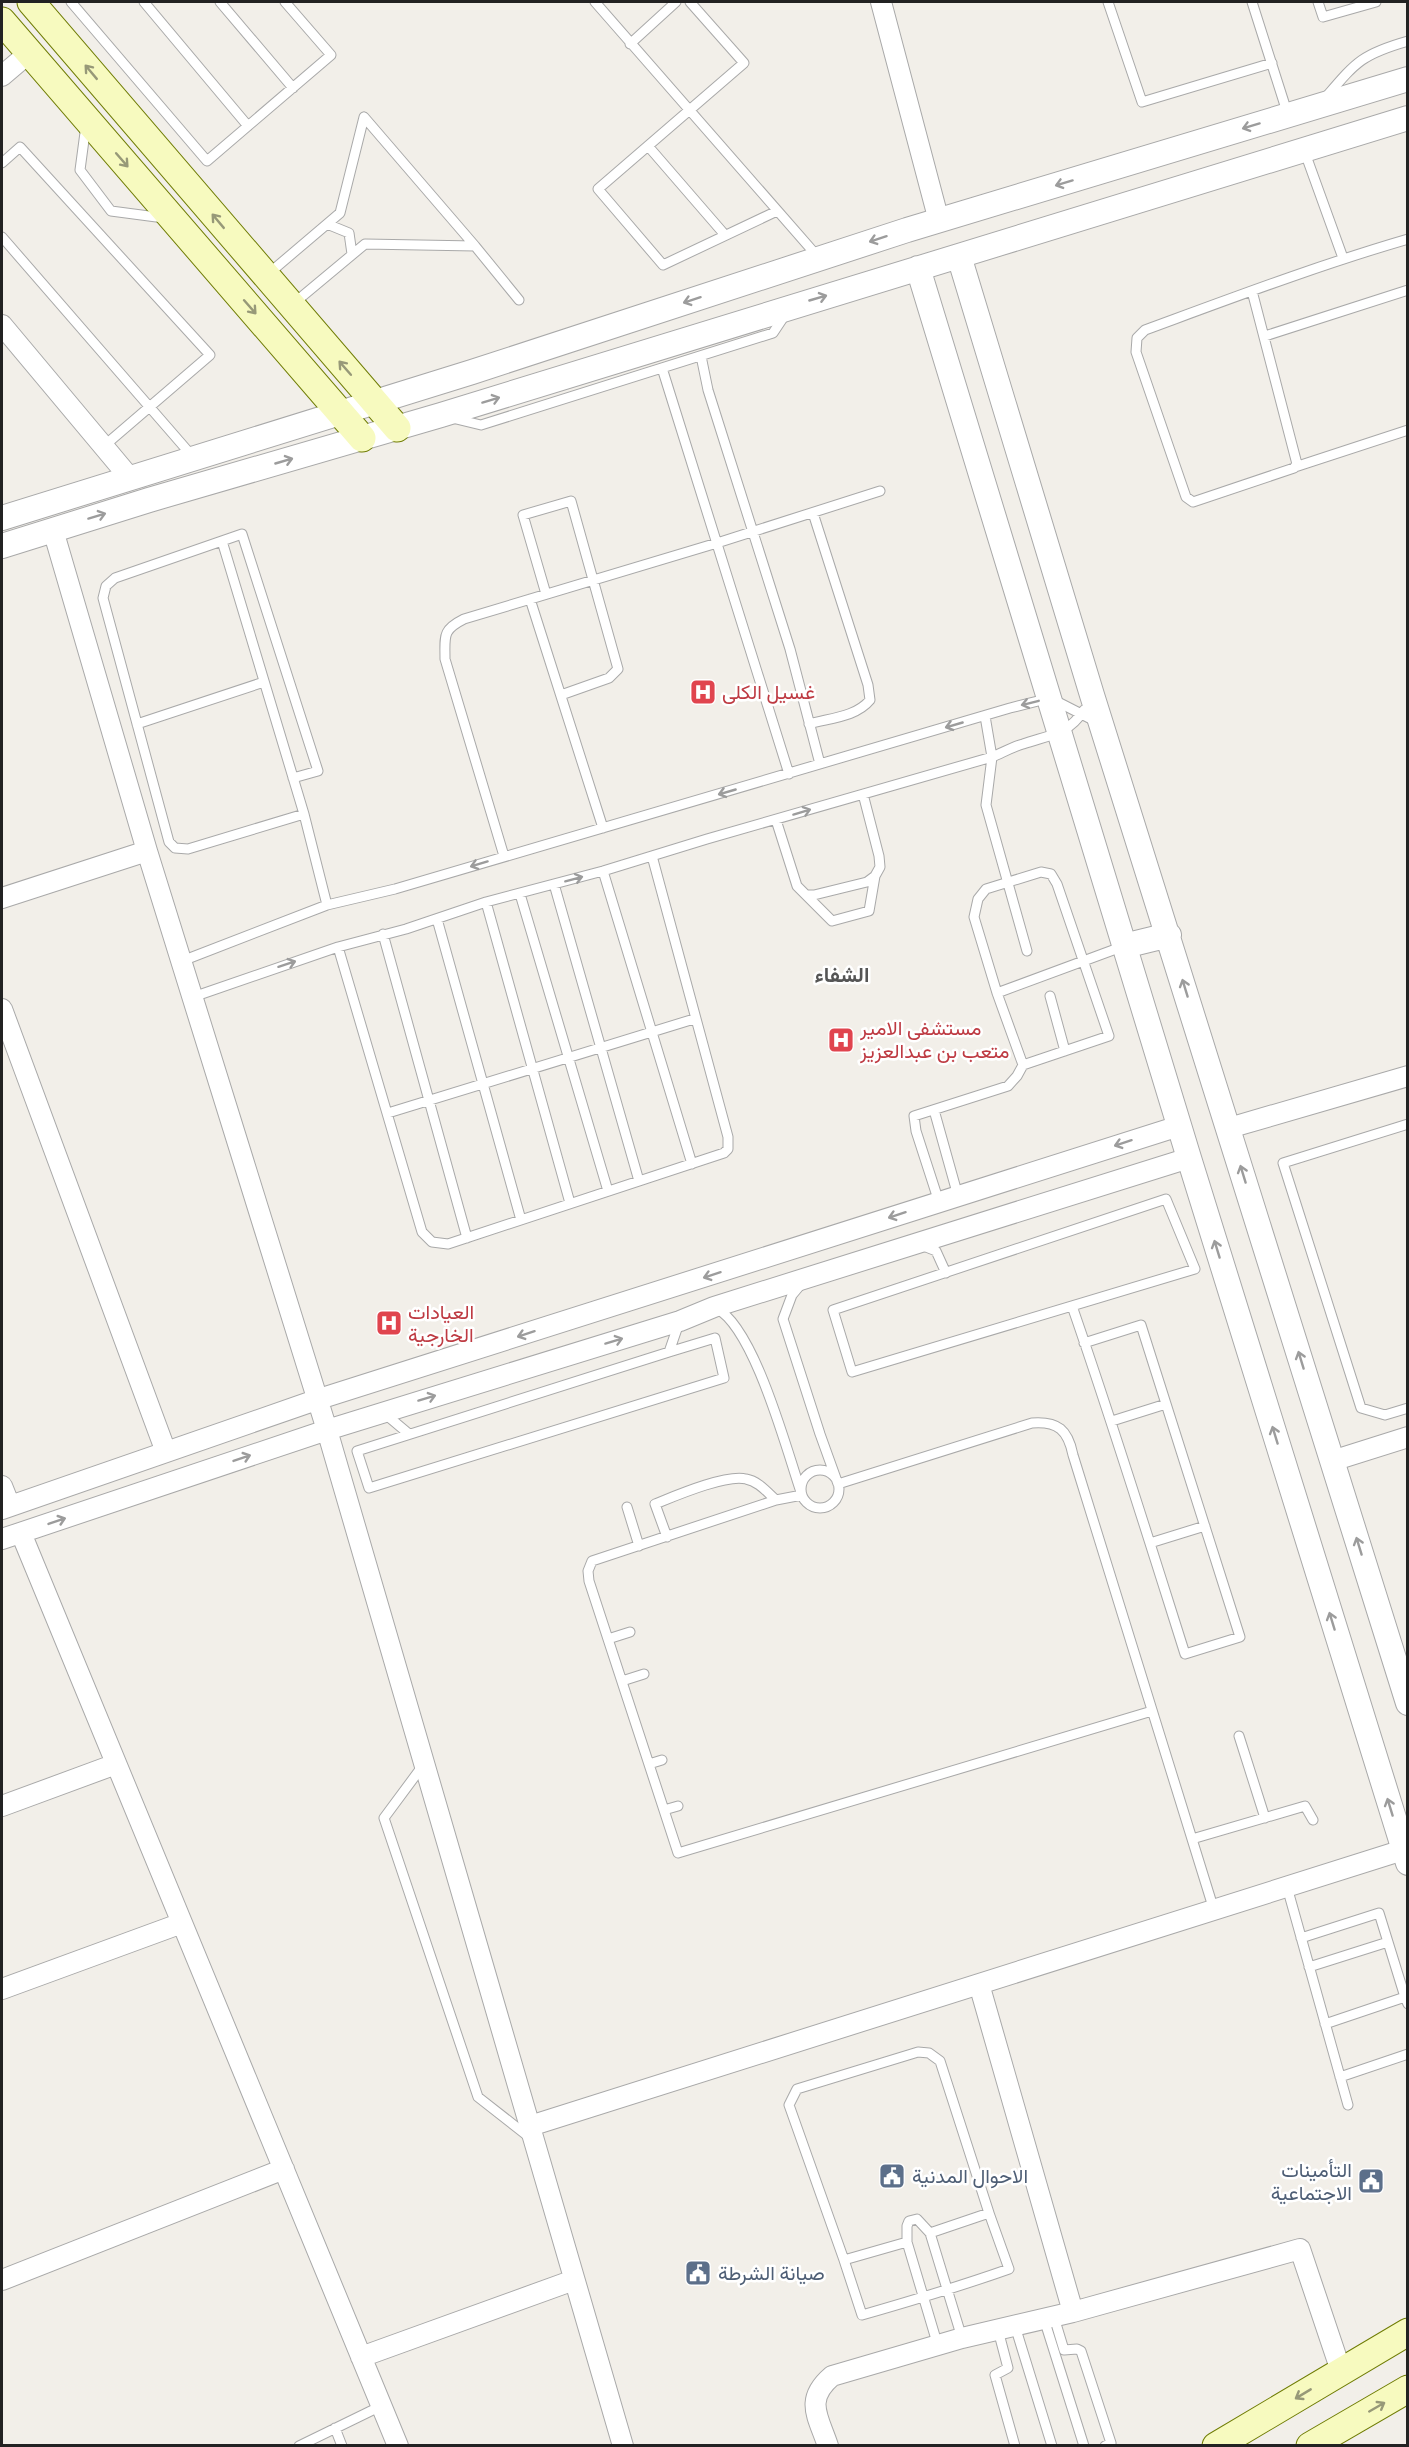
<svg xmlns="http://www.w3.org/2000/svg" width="1409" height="2447" font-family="'Archivo Narrow',Vazirmatn,sans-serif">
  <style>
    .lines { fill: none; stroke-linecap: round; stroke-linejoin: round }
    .service-casing { stroke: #a9a9a9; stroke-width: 11 }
    .minor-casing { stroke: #a9a9a9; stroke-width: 22 }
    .tertiary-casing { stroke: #a9a9a9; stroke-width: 26 }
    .secondary-casing { stroke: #707d05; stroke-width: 29 }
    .service { stroke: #fff; stroke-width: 9 }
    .minor { stroke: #fff; stroke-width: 20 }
    .tertiary { stroke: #fff; stroke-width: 24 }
    .secondary { stroke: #f7fabf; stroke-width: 27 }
    .oneway { stroke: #979978 }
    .oneway2 { stroke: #9c9c9c }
    .labels { text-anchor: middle; stroke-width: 5; stroke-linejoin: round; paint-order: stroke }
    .health-label { font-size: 20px; fill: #be3a42; stroke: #fff; text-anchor: start }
    .service-label { font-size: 20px; fill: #4e5e75; stroke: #fff; text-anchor: start }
    .neighbourhood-label { font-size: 21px; font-weight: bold; fill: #555; stroke: #fff }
  </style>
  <rect width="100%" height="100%" fill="#f2efe9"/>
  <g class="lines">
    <defs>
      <path id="service" d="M71 2 207 161 331 55 285 2
        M144 2 248 126
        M220 2 293 88
        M595 2 818 257
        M690 2 744 63 598 189 663 265 777 211
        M1108 2 1142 102 1272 63
        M1252 2 1288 115
        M1318 2 1323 17 1376 2
        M630 44 676 2
        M1326 97C1356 62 1362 54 1408 41
        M364 117 475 246
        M86 125 80 170 111 211 164 218
        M648 146 725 235
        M1304 150 1343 258
        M2 163 20 147 210 355 104 446
        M327 224 349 233 352 254
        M2 237 193 457
        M267 275 340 213 364 117
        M1252 291 1297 464 1294 468 1193 502 1186 497 1136 352 1137 338 1145 330C1232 298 1319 265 1408 239
        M293 304 365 244 475 246 519 300
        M1265 336 1408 290
        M701 356 708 390 790 649 820 764
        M662 368 789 774
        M452 418 481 425 773 333 785 315
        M1295 467 1408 430
        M222 541 304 814 327 905
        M546 594 523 515 571 501 618 669 609 678 561 695
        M530 599 603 828
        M985 716 992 757 986 805 1027 951
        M137 724 264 682
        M809 724C830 718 856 717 870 700L868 685 813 513
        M293 778 318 771 242 534 115 578 106 586 103 598 169 842 175 848 188 849 304 814
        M776 820 797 886 806 895H814L867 882 875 876 880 867 879 856 863 794
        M504 856 445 659C445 636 442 630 464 619L717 543 880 491
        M603 871 692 1164
        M554 884 639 1181
        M520 894 608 1191
        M806 895 832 921 869 911 875 876
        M486 902 570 1203
        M437 919 521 1220
        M383 934 467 1238
        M338 947 422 1232 432 1242 448 1244 724 1153 728 1149V1137L652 856
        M182 961 327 905 395 889 1010 708 1050 698 1095 721
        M997 993 1124 946
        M1050 996 1065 1051
        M193 997 338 947 406 929 486 902 603 871 707 839 992 757C1002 753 1012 747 1023 744 1049 735 1068 735 1084 710
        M934 1110 958 1196
        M388 1113 694 1019
        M1408 1124 1283 1163 1361 1408 1385 1415 1408 1408
        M1166 1199 1195 1269 852 1372 833 1310Z
        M939 1202 916 1131 914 1116 1008 1086 1017 1076 1023 1065 997 993 974 917 978 899 986 889 1041 872 1051 874 1057 884 1109 1036 1023 1065
        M921 1245 936 1251 946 1273
        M802 1283 792 1295 783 1319 820 1434 838 1484 1032 1423C1058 1421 1068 1430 1073 1455L1214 1910
        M1072 1306C1112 1421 1148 1537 1185 1654L1240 1637 1141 1325 1084 1343
        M716 1308C755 1328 787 1452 802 1495L776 1500 592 1561 588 1571 589 1581 678 1853 1152 1711
        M669 1352 357 1451 369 1488 724 1378 715 1338 669 1352 679 1323
        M384 1413 409 1434
        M1112 1421 1166 1404
        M801 1489a19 19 0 1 1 38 0a19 19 0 1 1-38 0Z
        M627 1507 639 1546
        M667 1537 655 1504C675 1496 726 1474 746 1479 758 1481 767 1492 776 1500
        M1150 1543 1205 1526
        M608 1639 630 1632
        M622 1681 644 1674
        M1239 1736 1265 1818
        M424 1764 384 1818 478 2097 529 2137
        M649 1764 662 1760
        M664 1810 678 1806
        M1192 1839 1305 1806 1313 1820
        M1287 1887 1348 2105
        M1301 1938 1379 1913 1405 1997
        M1309 1967 1388 1942
        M1325 2024 1405 1997 1408 2004
        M1340 2077 1408 2054
        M907 2242V2226L909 2221 917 2219 930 2233
        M844 2260 789 2105 797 2089 918 2052 929 2053 940 2061 989 2213
        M1054 2317 1064 2350 1077 2349 1081 2351 1111 2443 1105 2446
        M1044 2319 1084 2446
        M1015 2326 1052 2446
        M998 2330 1008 2368 995 2375 1015 2446
        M938 2346 907 2242 844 2260 862 2315C911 2301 961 2286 1009 2269L989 2213 930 2233 962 2338
        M335 2428 342 2446
        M299 2446 381 2406"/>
      <path id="minor" d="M881 2 939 221
        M2 76 29 53
        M2 325 130 478
        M53 530 147 851 327 1430 623 2446
        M2 898 147 851
        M2 1009 166 1452
        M1229 1128 1408 1076
        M1332 1461 1408 1437
        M2 1486 10 1506
        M2 1509 316 1400 1179 1126
        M21 1533 398 2446
        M2 1539 327 1430 680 1321 714 1307 1189 1158
        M2 1806 116 1764
        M979 1984 1073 2312
        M2 1989 182 1923
        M530 2126 1403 1850
        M2 2280 284 2169
        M361 2357 574 2280
        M828 2446C818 2416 804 2400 832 2376L962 2338 1073 2312 1300 2249 1341 2371"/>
      <path id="tertiary" d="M959 256 1092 695 1408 1703
        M918 268 1189 1158 1408 1863
        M2 518 472 372 907 230 1408 79
        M2 546 149 500 441 415 1408 118
        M1124 946 1169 935"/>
      <path id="secondary" d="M31 2 397 428
        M2 21 362 438
        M1216 2446 1408 2332
        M1310 2446 1408 2389"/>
    </defs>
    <!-- service casing -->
    <use href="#service" class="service-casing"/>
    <!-- minor casing -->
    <use href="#minor" class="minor-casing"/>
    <!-- tertiary casing -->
    <use href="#tertiary" class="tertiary-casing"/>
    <!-- secondary casing -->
    <use href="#secondary" class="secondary-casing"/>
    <!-- service -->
    <use href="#service" class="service"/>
    <!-- minor -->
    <use href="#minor" class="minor"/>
    <!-- tertiary -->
    <use href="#tertiary" class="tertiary"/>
    <!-- secondary -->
    <use href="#secondary" class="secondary"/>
  </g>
  <!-- one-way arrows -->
  <defs><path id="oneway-shaft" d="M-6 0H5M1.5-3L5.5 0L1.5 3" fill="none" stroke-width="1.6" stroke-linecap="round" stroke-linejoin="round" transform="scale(1.5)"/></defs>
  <g class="oneway">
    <use href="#oneway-shaft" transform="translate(91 72) rotate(-130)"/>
    <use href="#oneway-shaft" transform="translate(122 160) rotate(49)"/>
    <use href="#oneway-shaft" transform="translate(218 221) rotate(-130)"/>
    <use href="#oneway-shaft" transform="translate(250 307) rotate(49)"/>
    <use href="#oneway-shaft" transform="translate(345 368) rotate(-131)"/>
    <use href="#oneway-shaft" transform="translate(1303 2394) rotate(149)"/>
    <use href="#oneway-shaft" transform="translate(1377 2407) rotate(-30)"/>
  </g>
  <g class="oneway2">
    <use href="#oneway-shaft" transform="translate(1251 126) rotate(163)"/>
    <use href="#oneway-shaft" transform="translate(1064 183) rotate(163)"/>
    <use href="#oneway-shaft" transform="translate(878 239) rotate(162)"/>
    <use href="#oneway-shaft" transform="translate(818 298) rotate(-16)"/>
    <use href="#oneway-shaft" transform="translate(692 300) rotate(162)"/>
    <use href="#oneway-shaft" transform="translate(491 400) rotate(-17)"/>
    <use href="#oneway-shaft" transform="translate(284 461) rotate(-16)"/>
    <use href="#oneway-shaft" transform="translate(97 516) rotate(-17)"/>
    <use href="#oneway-shaft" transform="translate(1030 703) rotate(166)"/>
    <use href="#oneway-shaft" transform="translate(954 725) rotate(164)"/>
    <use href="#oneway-shaft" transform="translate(727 792) rotate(164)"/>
    <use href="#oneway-shaft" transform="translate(802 812) rotate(-17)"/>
    <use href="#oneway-shaft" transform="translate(479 864) rotate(163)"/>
    <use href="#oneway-shaft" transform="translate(574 879) rotate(-15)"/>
    <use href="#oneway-shaft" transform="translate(287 964) rotate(-18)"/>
    <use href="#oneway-shaft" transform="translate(1185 988) rotate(-107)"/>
    <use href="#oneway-shaft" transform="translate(1123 1143) rotate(162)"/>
    <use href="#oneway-shaft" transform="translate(1243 1174) rotate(-107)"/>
    <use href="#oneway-shaft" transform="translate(897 1215) rotate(162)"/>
    <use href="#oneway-shaft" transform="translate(1217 1249) rotate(-107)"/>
    <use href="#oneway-shaft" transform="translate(712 1275) rotate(162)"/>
    <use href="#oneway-shaft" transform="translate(526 1334) rotate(162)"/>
    <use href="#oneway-shaft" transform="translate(614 1341) rotate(-17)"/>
    <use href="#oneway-shaft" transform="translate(1301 1360) rotate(-107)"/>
    <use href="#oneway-shaft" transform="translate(427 1398) rotate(-17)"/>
    <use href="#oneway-shaft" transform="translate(1275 1435) rotate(-107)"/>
    <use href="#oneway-shaft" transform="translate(242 1458) rotate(-19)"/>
    <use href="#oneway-shaft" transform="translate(57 1521) rotate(-19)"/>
    <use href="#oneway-shaft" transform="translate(1359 1546) rotate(-107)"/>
    <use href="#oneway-shaft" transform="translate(1332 1621) rotate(-107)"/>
    <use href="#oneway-shaft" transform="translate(1390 1807) rotate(-107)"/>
  </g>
  <!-- icons -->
  <defs>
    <symbol id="hospital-square" viewBox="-11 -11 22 22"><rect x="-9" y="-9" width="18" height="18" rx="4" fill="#e0444e" stroke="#fff"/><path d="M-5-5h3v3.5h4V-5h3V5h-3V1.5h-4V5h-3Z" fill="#fff"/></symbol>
    <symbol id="civic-square" viewBox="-11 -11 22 22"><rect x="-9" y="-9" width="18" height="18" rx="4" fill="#5c6f8a" stroke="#fff"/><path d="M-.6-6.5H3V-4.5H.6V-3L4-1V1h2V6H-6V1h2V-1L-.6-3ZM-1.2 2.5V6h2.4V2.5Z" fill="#fff"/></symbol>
  </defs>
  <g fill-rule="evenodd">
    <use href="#hospital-square" x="688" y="677" width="30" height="30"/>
    <use href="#hospital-square" x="826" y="1025" width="30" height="30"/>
    <use href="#hospital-square" x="374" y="1308" width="30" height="30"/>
    <use href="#civic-square" x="877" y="2161" width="30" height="30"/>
    <use href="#civic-square" x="1356" y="2166" width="30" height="30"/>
    <use href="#civic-square" x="683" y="2258" width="30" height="30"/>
  </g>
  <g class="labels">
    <!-- health labels -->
    <g class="health-label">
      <text x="722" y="699">غسيل الكلى</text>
      <text x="860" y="1035">مستشفى الامير<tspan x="860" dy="23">متعب بن عبدالعزيز</tspan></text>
      <text x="408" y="1319">العيادات<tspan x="408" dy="23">الخارجية</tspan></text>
    </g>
    <!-- service labels -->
    <g class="service-label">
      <text x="1352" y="2177" text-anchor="end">التأمينات<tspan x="1352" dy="23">الاجتماعية</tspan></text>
      <text x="912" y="2183">الاحوال المدنية</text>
      <text x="718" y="2280">صيانة الشرطة</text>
    </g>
    <!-- neighbourhood labels -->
    <g class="neighbourhood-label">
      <text x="842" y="982">الشفاء</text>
    </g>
  </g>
  <!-- border -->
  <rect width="1409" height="2447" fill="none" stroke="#222222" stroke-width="6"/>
</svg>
